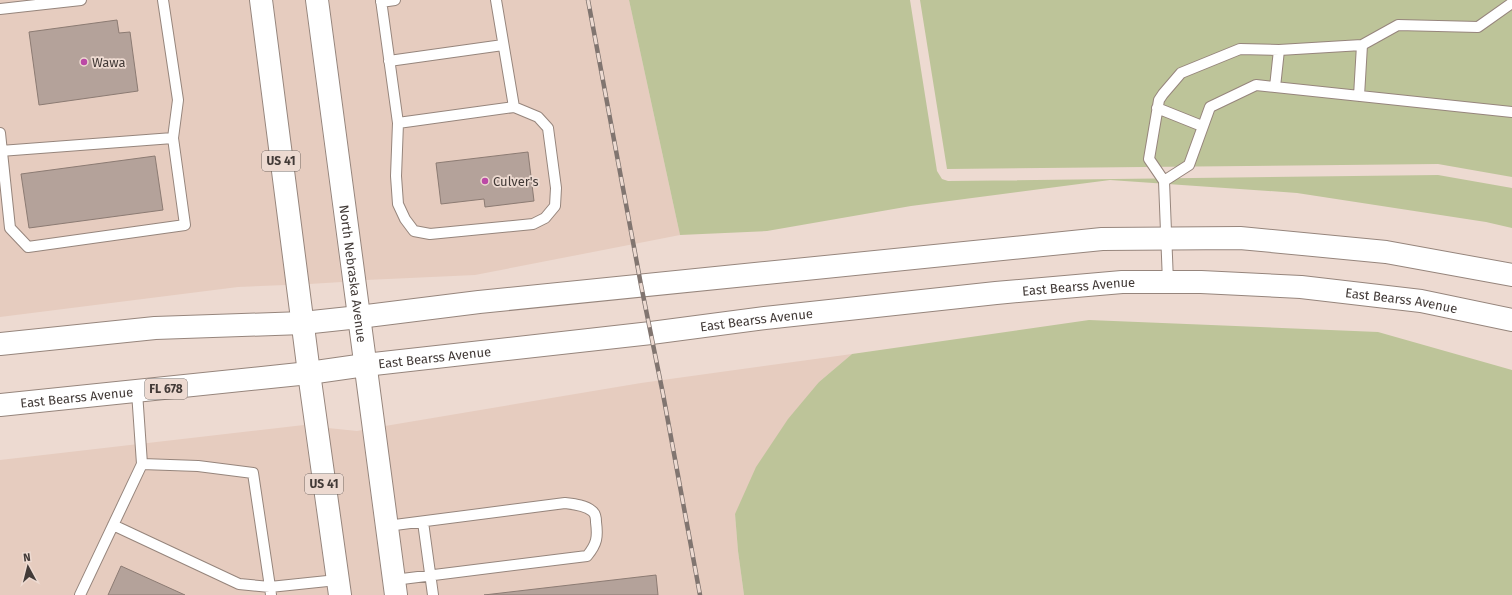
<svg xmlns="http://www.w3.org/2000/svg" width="1512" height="595" font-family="'Fira Sans',sans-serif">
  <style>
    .built { fill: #e6ccbf }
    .green { fill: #bdc499 }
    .building { fill: #b4a29a; stroke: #8c7b73 }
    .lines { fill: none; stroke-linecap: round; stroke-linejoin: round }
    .lane-casing { stroke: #96857c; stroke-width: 12 }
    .secondary-casing { stroke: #96857c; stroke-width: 24 }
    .primary-casing { stroke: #96857c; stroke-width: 24 }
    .lane { stroke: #fff; stroke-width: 10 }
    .secondary { stroke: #fff; stroke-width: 22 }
    .primary { stroke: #fff; stroke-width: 22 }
    .rail-casing { stroke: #817570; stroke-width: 4.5 }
    .rail { stroke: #eddad1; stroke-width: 3; stroke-dasharray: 9; stroke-linecap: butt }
    .poi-dot { fill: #bb4aa6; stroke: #eddad1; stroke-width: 1.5 }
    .labels { text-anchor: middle; stroke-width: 3.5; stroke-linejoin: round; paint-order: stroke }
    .shield { fill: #eddad1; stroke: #756a65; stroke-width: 1 }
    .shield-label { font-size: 12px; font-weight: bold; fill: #423a37 }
    .poi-label { font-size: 13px; fill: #423a37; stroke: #eddad1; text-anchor: start }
    .street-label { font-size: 13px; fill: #423a37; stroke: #eddad1 }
  </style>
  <rect width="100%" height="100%" fill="#eddad1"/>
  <!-- built -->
  <path class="built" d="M0 0H249L286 285 238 287 0 317Z
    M273 0H305L342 282 309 284Z
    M329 0H629L680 235 475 275 366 280Z
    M852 354 819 382 735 514 738 551 744 595H408L385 426 641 383Z
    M304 425 328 595H0V460Z
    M328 428 357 431 362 430 384 595H352Z"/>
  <!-- green -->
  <path class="green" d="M629 0H910L937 171 942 179 948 181 1438 175 1512 188V228L1486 222 1297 193 1110 180 911 206 767 231 680 235Z
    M920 0H1512V177L1438 164 947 169Z
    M1089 320 1378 332 1512 370V595H744L738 551 735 514 756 467 788 419 819 382 852 354Z"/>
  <!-- building -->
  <path class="building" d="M117 20 119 33 130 32 138 91 39 105 29 32Z
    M528 152 534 201 485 207 484 199 441 204 436 163Z
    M155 156 163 210 29 228 21 174Z
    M121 566 185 595H108Z
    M656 575 658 595H484Z"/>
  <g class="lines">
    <defs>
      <path id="lane" d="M381 0 398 123 396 176 398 204 405 219 414 231 430 234 533 224 545 218 555 206 556 188 548 128 538 117 514 107 398 123
        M496 0 514 107
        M381 2 395 0
        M0 9 81 0
        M389 61 503 45
        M1275 87 1279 50
        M1359 96 1362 45
        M1157 108 1202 126
        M0 133 10 228 28 247 185 225 173 138 178 100 163 0
        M0 151 173 138
        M1164 181 1189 165 1210 107 1256 85 1512 112
        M1168 282 1164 181 1149 159 1159 100 1163 94 1181 73 1240 49 1279 50 1362 45 1398 25 1478 27 1512 3
        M423 522 433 595
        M113 525 239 584 270 587 253 473 198 466 142 464
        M387 526 565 503C573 504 585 505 592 511 595 513 596 518 596 522 598 537 597 544 587 556L394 580
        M80 595 142 464 137 392
        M271 595 270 587 337 580"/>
      <g id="secondary">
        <path d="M359 317 479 302 1102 239 1240 238 1386 252 1512 275"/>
        <path id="s1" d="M365 365 651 333 765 318 996 293 1122 282H1201L1301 287 1421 301 1512 320"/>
      </g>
      <g id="primary">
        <path d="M261 0 309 373 340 595"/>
        <path id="s2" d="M317 0 396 595"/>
        <path d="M0 344 155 328 303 323 359 317"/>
        <path id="s3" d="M0 405 309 373 365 365"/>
      </g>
    </defs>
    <!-- lane casing -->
    <use href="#lane" class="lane-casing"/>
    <!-- secondary casing -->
    <use href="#secondary" class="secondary-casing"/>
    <!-- primary casing -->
    <use href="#primary" class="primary-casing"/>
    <!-- lane -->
    <use href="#lane" class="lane"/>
    <!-- secondary -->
    <use href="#secondary" class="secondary"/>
    <!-- primary -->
    <use href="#primary" class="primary"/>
    <defs>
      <path id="rail" d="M588 0 641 285 663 394 700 595"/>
    </defs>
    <!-- rail casing -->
    <use href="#rail" class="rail-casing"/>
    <!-- rail -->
    <use href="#rail" class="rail"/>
  </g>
  <!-- markers -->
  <g class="poi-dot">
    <circle cx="84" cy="62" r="4"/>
    <circle cx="485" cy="181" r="4"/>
  </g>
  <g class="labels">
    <!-- shield labels -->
    <g class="shield">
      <rect x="262" y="151" width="38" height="20" rx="3"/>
      <rect x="145" y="379" width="42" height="20" rx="3"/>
      <rect x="305" y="474" width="38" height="20" rx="3"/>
    </g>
    <g class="shield-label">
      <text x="281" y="165">US 41</text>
      <text x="166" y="393">FL 678</text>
      <text x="324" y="488">US 41</text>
    </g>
    <!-- poi labels -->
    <g class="poi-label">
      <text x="92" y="67">Wawa</text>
      <text x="493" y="186">Culver's</text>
    </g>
    <!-- street labels -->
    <g class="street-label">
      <text dy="5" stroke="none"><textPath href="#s2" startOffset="276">North Nebraska Avenue</textPath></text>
      <text dy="5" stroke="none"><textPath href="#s1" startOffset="718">East Bearss Avenue</textPath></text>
      <text dy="5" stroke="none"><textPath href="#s1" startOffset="1042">East Bearss Avenue</textPath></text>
      <text dy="5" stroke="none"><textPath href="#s1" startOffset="394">East Bearss Avenue</textPath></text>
      <text dy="5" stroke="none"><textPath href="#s1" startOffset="70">East Bearss Avenue</textPath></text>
      <text dy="5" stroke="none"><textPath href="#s3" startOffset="77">East Bearss Avenue</textPath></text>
    </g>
  </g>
  <!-- north arrow -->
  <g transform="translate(28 567) rotate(353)" stroke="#eddad1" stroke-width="3" paint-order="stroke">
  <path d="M0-3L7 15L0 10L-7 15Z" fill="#423a37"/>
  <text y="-6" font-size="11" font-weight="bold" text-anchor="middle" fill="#423a37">N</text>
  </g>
</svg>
